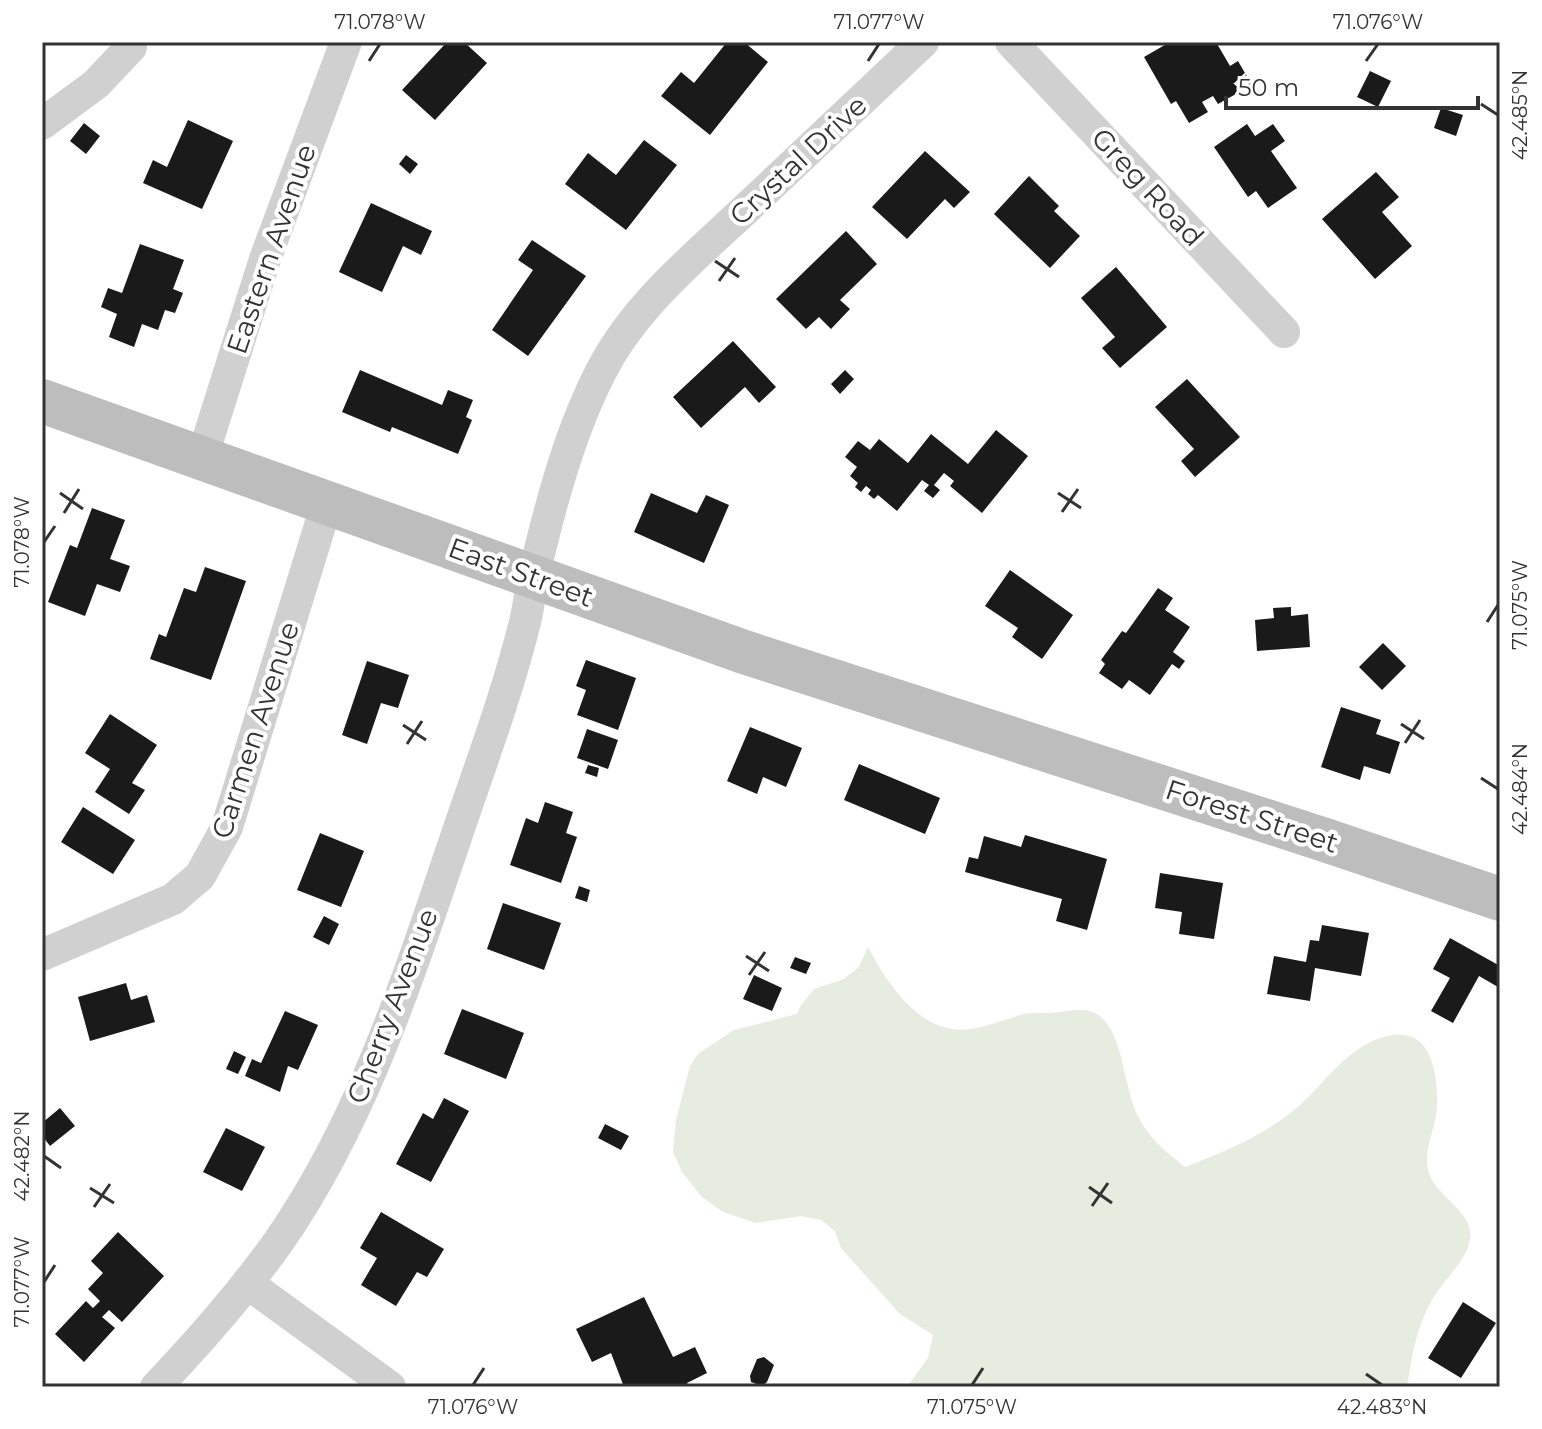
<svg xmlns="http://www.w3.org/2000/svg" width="1542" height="1429" font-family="Montserrat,sans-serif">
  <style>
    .green { fill: #e6ecdf }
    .building { fill: #1a1a1a }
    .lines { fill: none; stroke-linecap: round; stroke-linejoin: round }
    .street { stroke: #d0d0d0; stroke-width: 32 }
    .secondary { stroke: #bdbdbd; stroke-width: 44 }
    .ticks { fill: none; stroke: #333; stroke-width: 3 }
    .labels { text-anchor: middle; stroke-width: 8; stroke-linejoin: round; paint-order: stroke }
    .street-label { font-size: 28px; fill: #333; stroke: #fff }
    .neatline { fill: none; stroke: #333; stroke-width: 3 }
    .ticks-label { font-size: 20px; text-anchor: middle; fill: #333 }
  </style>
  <rect width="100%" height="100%" fill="#fff"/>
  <!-- green -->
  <path class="green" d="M868 947C889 987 924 1040 977 1028 993 1025 1008 1018 1024 1014 1035 1012 1049 1014 1060 1012 1074 1010 1090 1007 1101 1017 1123 1036 1124 1086 1137 1114 1147 1137 1166 1152 1185 1167 1222 1153 1257 1138 1288 1115 1322 1090 1343 1047 1387 1036 1432 1025 1438 1074 1437 1107 1436 1128 1422 1151 1429 1173 1437 1199 1478 1212 1469 1244 1463 1265 1442 1281 1432 1300 1416 1327 1412 1356 1407 1387H907L928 1358 933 1335 900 1314 841 1248 835 1231 821 1220 801 1216 756 1223 723 1212 702 1197 682 1172 673 1152 676 1120 690 1066 698 1054 734 1030 797 1014 801 1005 814 989 844 979 859 967Z"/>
  <!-- building -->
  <path class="building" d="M447 42H464L487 63 435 120 402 90Z
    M727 42H744L768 62 710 135 661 96 681 72 694 83Z
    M1170 42H1216L1230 66 1238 61 1252 85 1218 104 1213 96 1202 102 1208 112 1189 123 1176 101 1171 104 1144 57Z
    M1370 71 1391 81 1378 107 1357 97Z
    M1441 108 1463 115 1456 136 1434 128Z
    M188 120 233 141 202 209 143 183 153 160 167 167Z
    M84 123 100 136 86 154 70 141Z
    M1247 124 1255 136 1273 124 1285 141 1271 151 1297 188 1268 208 1256 191 1248 197 1214 147Z
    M644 140 677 165 626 230 565 184 588 153 616 175Z
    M925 151 970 192 954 208 945 199 907 239 872 207Z
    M406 155 418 164 410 174 399 164Z
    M1376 172 1399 197 1382 212 1412 246 1375 279 1322 219Z
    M1029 176 1059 206 1054 211 1080 236 1050 268 994 214Z
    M371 203 432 231 421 255 403 246 382 292 339 272Z
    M846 231 877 264 840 300 850 309 831 329 819 317 806 329 776 299Z
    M532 240 586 276 528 356 492 330 533 270 518 260Z
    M140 244 184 260 173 289 183 293 175 313 165 310 158 330 142 324 134 347 109 337 117 314 101 307 108 288 122 293Z
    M1116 267 1167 327 1120 368 1102 348 1115 337 1081 298Z
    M733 341 776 387 759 403 745 387 701 428 673 397Z
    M360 370 442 405 448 390 473 400 466 417 472 420 458 454 392 427 390 432 342 412Z
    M845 370 854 379 840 394 831 384Z
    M1187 379 1240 437 1195 477 1181 461 1194 449 1155 407Z
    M996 430 1028 456 982 513 950 486 954 481 944 473 934 485 940 490 933 498 924 491 929 485 922 480 897 511 878 495 874 499 868 494 871 490 866 486 861 492 855 487 858 483 850 476 857 467 845 457 858 441 870 450 879 439 908 463 931 434 968 464Z
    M651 493 697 513 706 495 729 505 704 563 634 532Z
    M92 508 125 520 110 559 130 566 120 592 97 584 85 616 48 602 70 545 77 548Z
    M205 567 246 581 211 680 150 659 159 634 166 637 184 588 196 592Z
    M1010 570 1073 615 1042 659 1012 637 1018 628 985 606Z
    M1158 588 1173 598 1165 610 1190 627 1173 652 1185 661 1179 669 1172 664 1150 695 1129 680 1122 689 1099 673 1105 664 1101 660 1122 631 1126 633Z
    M1291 607V616L1308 614 1310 647 1257 651 1255 620 1274 618 1273 608Z
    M1383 643 1406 666 1382 690 1359 667Z
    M586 660 636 678 618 730 577 715 586 690 576 686Z
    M367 661 409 675 398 708 381 703 367 744 342 735Z
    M1341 707 1381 720 1376 734 1400 742 1390 774 1364 766 1360 780 1321 767Z
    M110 714 157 745 132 783 145 790 129 814 95 792 110 769 85 753Z
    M750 727 802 748 786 787 763 777 757 794 727 781Z
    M587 729 618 740 608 769 577 758Z
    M859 764 940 798 925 834 844 800Z
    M588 765 599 768 597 777 585 773Z
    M545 802 573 812 566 833 577 837 561 883 510 865 526 818 538 823Z
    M83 807 135 840 113 874 61 842Z
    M320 833 364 851 341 907 297 890Z
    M1025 835 1107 859 1087 930 1056 921 1062 899 965 872 969 857 978 859 984 836 1021 847Z
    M1160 873 1223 883 1214 939 1179 934 1182 912 1155 908Z
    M579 886 590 890 587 902 575 898Z
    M503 903 561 923 544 970 487 949Z
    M324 916 339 924 329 945 313 937Z
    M1322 925 1369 933 1361 976 1315 968 1310 1001 1267 994 1274 956 1306 962 1310 940 1319 941Z
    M1450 938 1500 966 1498 987 1479 976 1453 1023 1431 1011 1450 978 1433 969Z
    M795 957 811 963 806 974 790 968Z
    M754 975 782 988 772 1011 743 999Z
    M126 983 131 1000 147 995 155 1022 90 1041 78 997Z
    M462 1009 524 1033 506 1079 444 1054Z
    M285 1011 318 1025 298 1070 288 1066 280 1092 245 1076 252 1059 261 1063Z
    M234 1051 246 1057 238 1074 226 1069Z
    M444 1098 469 1111 431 1182 396 1164 423 1113 433 1119Z
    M60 1108 75 1126 50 1146 44 1138 42 1140V1123Z
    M605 1124 629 1136 621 1150 598 1138Z
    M226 1128 265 1147 242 1191 203 1172Z
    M381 1212 444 1249 427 1277 417 1272 396 1306 361 1285 377 1258 360 1248Z
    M118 1232 164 1276 122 1322 109 1310 102 1317 115 1328 84 1362 55 1334 86 1301 93 1308 100 1301 88 1289 103 1273 91 1261Z
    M644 1297 673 1357 695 1347 707 1373 687 1383 689 1387H624L611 1353 592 1362 576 1329Z
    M1463 1302 1496 1323 1461 1378 1428 1358Z
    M764 1357 774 1365 767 1382 762 1386 751 1382 750 1376 757 1359Z"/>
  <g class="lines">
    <!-- street -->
    <path class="street" d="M1011 42 1284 332
      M42 124 96 84 131 47
      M202 458 265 259 346 42
      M42 955 173 899 200 876 227 827 327 503
      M247 1283 390 1387
      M156 1387C200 1341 242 1293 279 1241 361 1123 406 984 452 849 477 774 506 699 525 622 529 606 530 590 534 575 550 506 571 426 605 364 639 302 698 254 749 206 807 151 865 97 923 42"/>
    <!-- secondary -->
    <path class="secondary" d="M42 401 744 652 1328 841 1500 899"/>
  </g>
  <!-- ticks -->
  <path class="ticks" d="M369 61 380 44M868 61 879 44M1366 61 1378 44M1481 104 1498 115M715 261 739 277M719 281 735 258M60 493 83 509M1058 493 1081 508M1062 512 1078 489M64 513 79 489M44 542 55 526M1487 622 1498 605M1401 724 1424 739M403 725 426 740M1405 743 1420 720M407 744 422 721M1481 778 1498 789M746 956 769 971M749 975 765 952M44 1156 61 1168M1089 1187 1112 1203M90 1188 114 1203M1092 1206 1108 1183M94 1207 110 1184M44 1282 55 1265M1366 1374 1382 1385M473 1385 484 1368M972 1385 983 1368"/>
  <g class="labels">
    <!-- street labels -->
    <g class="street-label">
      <text transform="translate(798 160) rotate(-43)" y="10">Crystal Drive</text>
      <text transform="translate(1148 187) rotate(47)" y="10">Greg Road</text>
      <text transform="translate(271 249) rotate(-71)" y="10">Eastern Avenue</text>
      <text transform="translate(521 572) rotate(20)" y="10">East Street</text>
      <text transform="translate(255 730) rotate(-72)" y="10">Carmen Avenue</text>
      <text transform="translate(1252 816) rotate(18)" y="10">Forest Street</text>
      <text transform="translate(392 1006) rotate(-69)" y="10">Cherry Avenue</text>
    </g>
  </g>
  <!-- border -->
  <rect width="1542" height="1429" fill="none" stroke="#ffffff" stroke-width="88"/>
  <!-- scale -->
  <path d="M1226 96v12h252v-12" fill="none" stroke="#333333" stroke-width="4"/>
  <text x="1238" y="96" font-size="24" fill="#333333" stroke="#ffffff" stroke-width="6" paint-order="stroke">50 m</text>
  <rect x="44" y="44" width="1454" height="1341" class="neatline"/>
  <g class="ticks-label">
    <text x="380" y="29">71.078°W</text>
    <text x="879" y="29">71.077°W</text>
    <text x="1378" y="29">71.076°W</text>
    <text transform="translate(1520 115) rotate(-90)" y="7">42.485°N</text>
    <text transform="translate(22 542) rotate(-90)" y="7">71.078°W</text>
    <text transform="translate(1520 605) rotate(-90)" y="7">71.075°W</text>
    <text transform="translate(1520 789) rotate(-90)" y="7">42.484°N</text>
    <text transform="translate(22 1156) rotate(-90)" y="7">42.482°N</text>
    <text transform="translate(22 1282) rotate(-90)" y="7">71.077°W</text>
    <text x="473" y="1414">71.076°W</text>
    <text x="972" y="1414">71.075°W</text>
    <text x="1382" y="1414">42.483°N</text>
  </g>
</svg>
